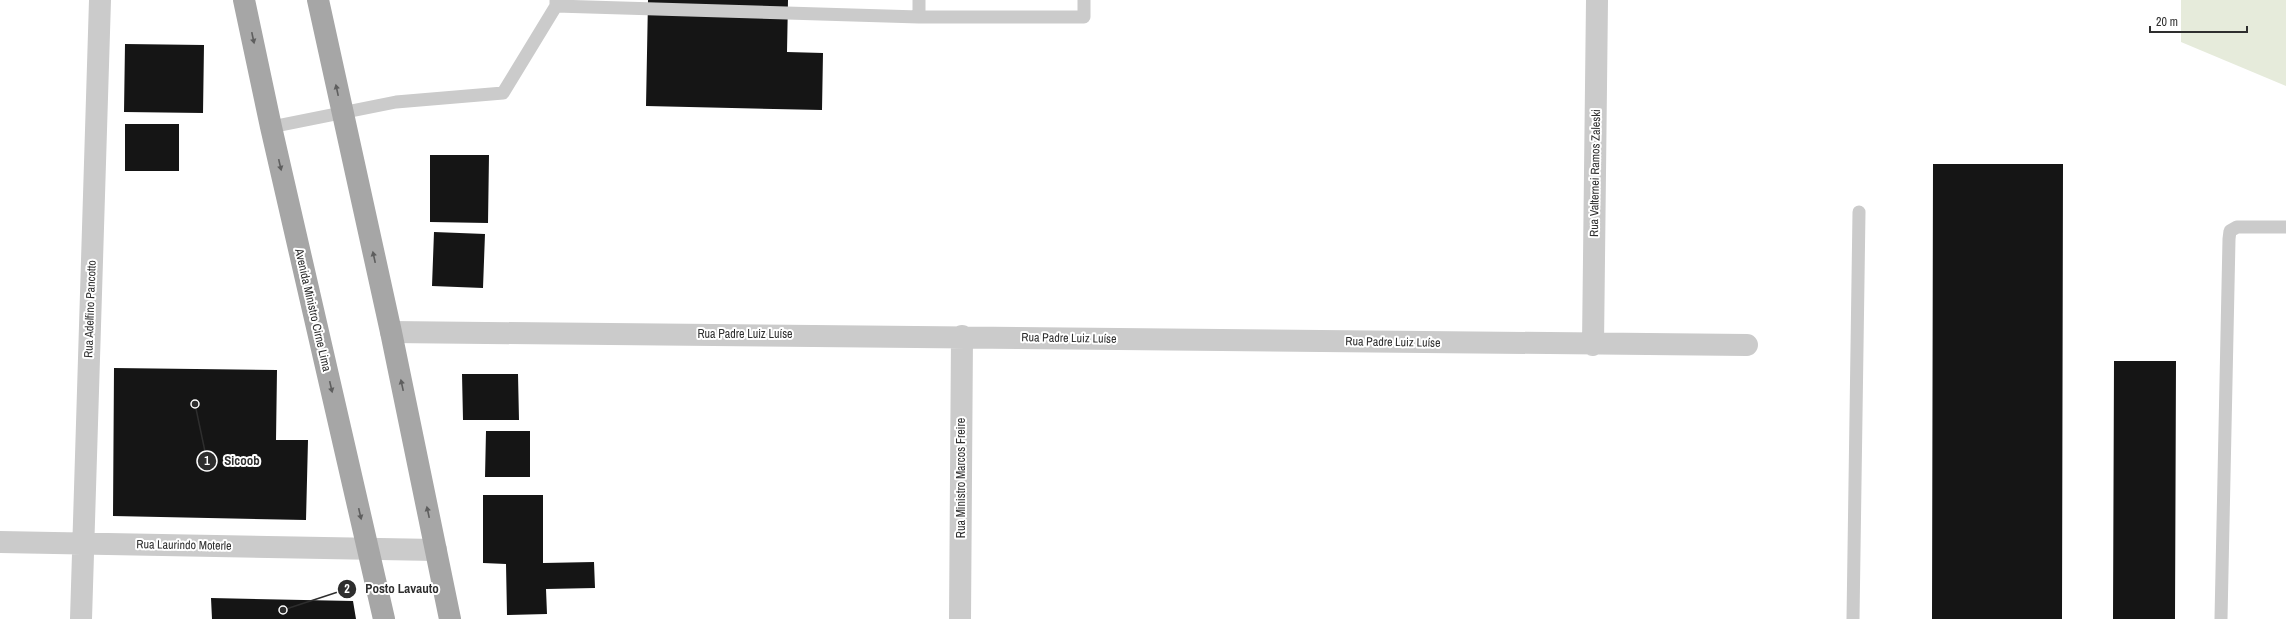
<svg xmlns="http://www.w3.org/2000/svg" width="2286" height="619" font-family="'Archivo Narrow',sans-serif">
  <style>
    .green { fill: #e6ebdb }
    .building { fill: #151515 }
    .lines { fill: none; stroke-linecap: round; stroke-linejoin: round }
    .service { stroke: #cbcbcb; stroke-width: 13 }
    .minor { stroke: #cbcbcb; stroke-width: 22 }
    .primary { stroke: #a6a6a6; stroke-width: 22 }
    .oneway { fill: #5e5e5e }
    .labels { text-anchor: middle; stroke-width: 4; stroke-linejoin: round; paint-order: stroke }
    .street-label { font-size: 12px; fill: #2e2e2e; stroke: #fff }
    .leader { fill: none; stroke: #2e2e2e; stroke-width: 1.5 }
    .callout-dot { fill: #2e2e2e; stroke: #fff; stroke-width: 1.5 }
    .mark-label { font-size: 12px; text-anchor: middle; font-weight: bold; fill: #fff }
    .callout-label { font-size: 13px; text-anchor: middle; font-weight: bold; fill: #2e2e2e; stroke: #fff; stroke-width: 4; stroke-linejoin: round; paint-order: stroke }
  </style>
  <rect width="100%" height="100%" fill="#fff"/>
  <!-- green -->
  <path class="green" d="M2181 0H2286V86L2181 42Z"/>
  <!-- building -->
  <path class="building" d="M648 0H788L787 52 823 53 822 110 646 106Z
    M125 44 204 45 203 113 124 112Z
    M125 124H179V171H125Z
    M430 155H489L488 223 430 222Z
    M1933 164H2063L2062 619H1932Z
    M434 232 485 234 483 288 432 286Z
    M2114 361H2176L2175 619H2113Z
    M114 368 277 370 276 440H308L306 520 113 516Z
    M462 374H518L519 420H463Z
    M486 431H530V477H485Z
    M483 495H543V563L594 562 595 588 546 589 547 614 507 615 506 564 483 563Z
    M211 598 353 601 356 619H212Z"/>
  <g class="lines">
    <!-- service -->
    <path class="service" d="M556 0V6L919 17H1084V0
      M919 17V0
      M271 127 396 102 503 93 556 6
      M1853 619 1859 212
      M2221 619 2229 239 2230 231 2237 227H2286"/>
    <!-- minor -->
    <path class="minor" d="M391 332 1747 345
      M1593 345 1597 0
      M0 542 436 550
      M81 619 100 0
      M960 619 962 336"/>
    <!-- primary -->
    <path class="primary" d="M244 0 271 127 384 619
      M318 0 391 332 450 619"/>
  </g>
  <!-- one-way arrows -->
  <defs><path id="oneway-solid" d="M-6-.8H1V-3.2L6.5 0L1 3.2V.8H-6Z"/></defs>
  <g class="oneway">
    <use href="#oneway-solid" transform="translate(253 38) rotate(78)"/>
    <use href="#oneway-solid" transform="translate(337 90) rotate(-102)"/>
    <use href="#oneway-solid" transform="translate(280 165) rotate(77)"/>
    <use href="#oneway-solid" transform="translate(374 257) rotate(-102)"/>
    <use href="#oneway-solid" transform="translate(402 385) rotate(-102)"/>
    <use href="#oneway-solid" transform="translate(331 387) rotate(77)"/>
    <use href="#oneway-solid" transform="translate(428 512) rotate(-102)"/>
    <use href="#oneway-solid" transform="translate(360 514) rotate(77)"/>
  </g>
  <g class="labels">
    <!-- street labels -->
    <g class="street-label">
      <text transform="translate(1595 173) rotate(-89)" y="4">Rua Valternei Ramos Zaleski</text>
      <text transform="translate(90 309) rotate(-88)" y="4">Rua Adelfino Pancotto</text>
      <text transform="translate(313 310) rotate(77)" y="4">Avenida Ministro Cirne Lima</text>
      <text x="745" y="338">Rua Padre Luiz Luíse</text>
      <text transform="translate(1069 338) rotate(1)" y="4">Rua Padre Luiz Luíse</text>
      <text transform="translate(1393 342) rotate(1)" y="4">Rua Padre Luiz Luíse</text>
      <text transform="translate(961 478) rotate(-90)" y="4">Rua Ministro Marcos Freire</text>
      <text transform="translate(184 545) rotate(1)" y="4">Rua Laurindo Moterle</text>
    </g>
  </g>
  <!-- callouts -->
  <path class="leader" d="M195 404L207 461M283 610L347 589"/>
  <g class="callout-dot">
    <circle cx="195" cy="404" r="4"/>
    <circle cx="283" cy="610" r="4"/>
    <circle cx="207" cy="461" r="10"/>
    <circle cx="347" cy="589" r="10"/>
  </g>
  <g class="mark-label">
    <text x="207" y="465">1</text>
    <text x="347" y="593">2</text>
  </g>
  <g class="callout-label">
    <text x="242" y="465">Sicoob</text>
    <text x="402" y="593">Posto Lavauto</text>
  </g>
  <!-- scale -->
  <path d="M2150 26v6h97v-6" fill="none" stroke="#2e2e2e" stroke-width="2"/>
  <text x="2156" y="26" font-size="12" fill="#2e2e2e" stroke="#ffffff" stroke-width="3" paint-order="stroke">20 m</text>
</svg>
